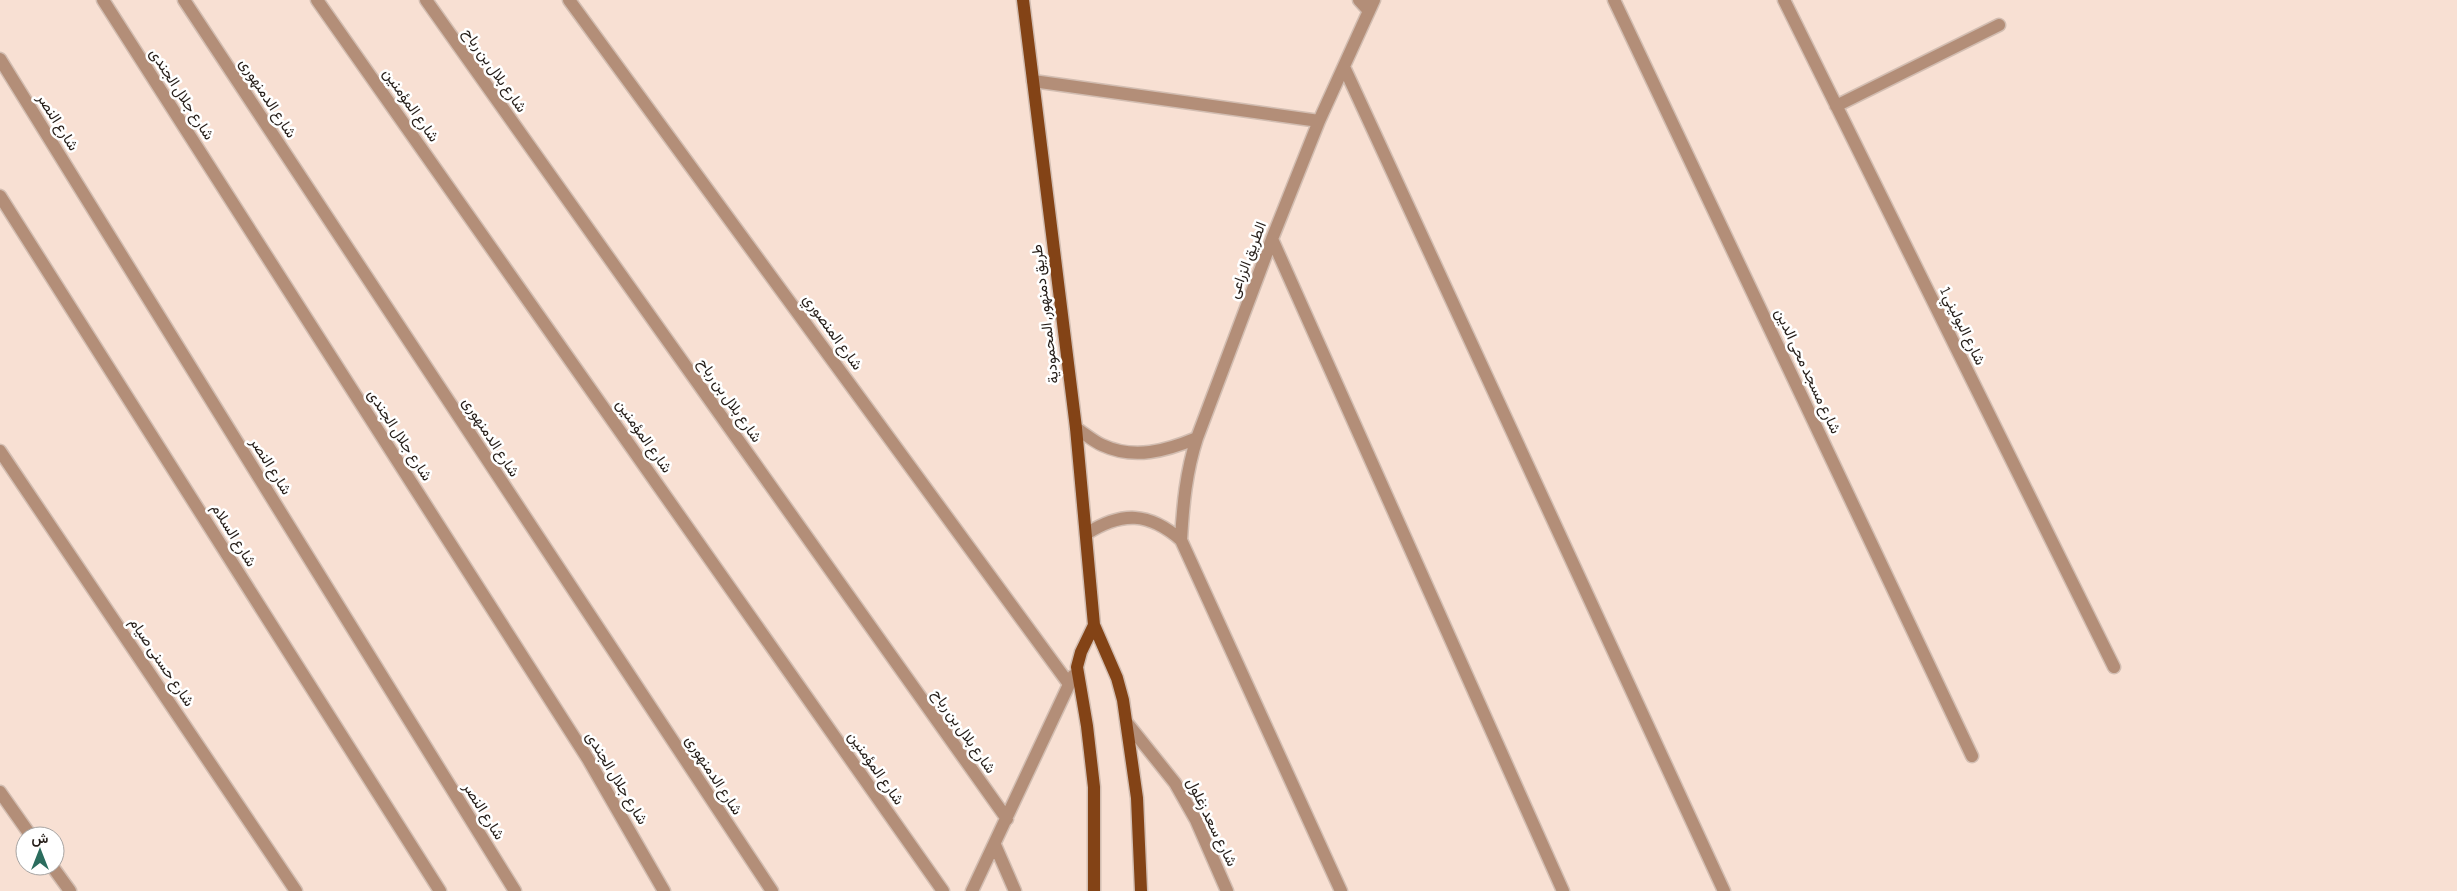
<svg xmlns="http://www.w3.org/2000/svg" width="2457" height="891" font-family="'Sofia Sans Condensed',Vazirmatn,sans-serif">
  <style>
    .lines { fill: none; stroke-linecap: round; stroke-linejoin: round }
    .minor-casing { stroke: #d2bdb1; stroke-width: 15 }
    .major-casing { stroke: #d2bdb1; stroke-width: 15 }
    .minor { stroke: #b38e78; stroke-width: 12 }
    .major { stroke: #834316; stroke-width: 12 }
    .labels { text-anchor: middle; stroke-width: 5; stroke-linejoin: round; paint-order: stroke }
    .street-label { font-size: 15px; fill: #251d18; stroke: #fff }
  </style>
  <rect width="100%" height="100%" fill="#f8e0d3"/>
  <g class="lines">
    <defs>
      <path id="minor" d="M103 0 588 759 664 891
        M184 0 772 891
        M317 0 943 891
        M426 0 1007 819
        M569 0 1069 684
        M1359 0 1369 11
        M1614 0 1972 756
        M1784 0 2114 667
        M0 59 515 891
        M1344 67 1724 891
        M1033 81 1319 121
        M1836 106 1999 25
        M0 196 440 891
        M1272 239 1563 891
        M1076 428C1084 433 1093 441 1102 445 1134 460 1166 451 1197 438
        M0 451 296 891
        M1086 534C1122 511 1149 512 1181 540L1341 891
        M1181 540C1183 504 1186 472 1197 438L1272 239 1319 121 1374 0
        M1127 723 1175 783 1196 820 1227 891
        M0 792 31 836
        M995 845 1015 891
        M52 866 70 891
        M972 891 1073 676"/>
      <path id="major" d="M1023 0 1076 428 1094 625 1117 678 1123 700 1137 798 1141 891
        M1094 625 1081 652 1077 667 1087 726 1094 787V891"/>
    </defs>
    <!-- minor casing -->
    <use href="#minor" class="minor-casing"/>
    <!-- major casing -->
    <use href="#major" class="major-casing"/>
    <!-- minor -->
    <use href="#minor" class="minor"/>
    <!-- major -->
    <use href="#major" class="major"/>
  </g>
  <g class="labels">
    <!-- street labels -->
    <g class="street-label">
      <text transform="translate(495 70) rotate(55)" y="5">شارع بلال بن رباح</text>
      <text transform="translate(182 94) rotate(57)" y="5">شارع جلال الجندى</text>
      <text transform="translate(268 98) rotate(57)" y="5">شارع الدمنهورى</text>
      <text transform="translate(411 105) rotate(55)" y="5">شارع المؤمنين</text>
      <text transform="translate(58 122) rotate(58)" y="5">شارع النصر</text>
      <text transform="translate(1247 260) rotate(-69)" y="5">الطريق الزراعى</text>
      <text transform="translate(1045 314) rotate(-97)" y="5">طريق دمنهور, المحمودية</text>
      <text transform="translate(1963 326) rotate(64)" y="5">شارع البوليني 1</text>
      <text transform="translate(833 332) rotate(54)" y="5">شارع المنصوري</text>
      <text transform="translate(1808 371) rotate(65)" y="5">شارع مسجد محى الدين</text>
      <text transform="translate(730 400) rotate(55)" y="5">شارع بلال بن رباح</text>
      <text transform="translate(400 435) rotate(57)" y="5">شارع جلال الجندى</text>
      <text transform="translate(644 436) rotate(55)" y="5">شارع المؤمنين</text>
      <text transform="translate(491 437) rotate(57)" y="5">شارع الدمنهورى</text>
      <text transform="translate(271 466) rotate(58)" y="5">شارع النصر</text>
      <text transform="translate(234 535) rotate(58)" y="5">شارع السلام</text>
      <text transform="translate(162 662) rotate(56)" y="5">شارع حسنى صيام</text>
      <text transform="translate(964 731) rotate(55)" y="5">شارع بلال بن رباح</text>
      <text transform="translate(876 768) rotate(55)" y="5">شارع المؤمنين</text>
      <text transform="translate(714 775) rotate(57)" y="5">شارع الدمنهورى</text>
      <text transform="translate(617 778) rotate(59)" y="5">شارع جلال الجندى</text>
      <text transform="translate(484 811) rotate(58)" y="5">شارع النصر</text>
      <text transform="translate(1212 822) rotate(64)" y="5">شارع سعد زغلول</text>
    </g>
  </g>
  <!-- north arrow -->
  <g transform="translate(40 851)"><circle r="24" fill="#ffffff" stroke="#a8a5a3"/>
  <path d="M0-4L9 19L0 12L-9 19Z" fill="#2b6d5e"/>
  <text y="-8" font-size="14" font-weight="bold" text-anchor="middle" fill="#251d18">ش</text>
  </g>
</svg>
